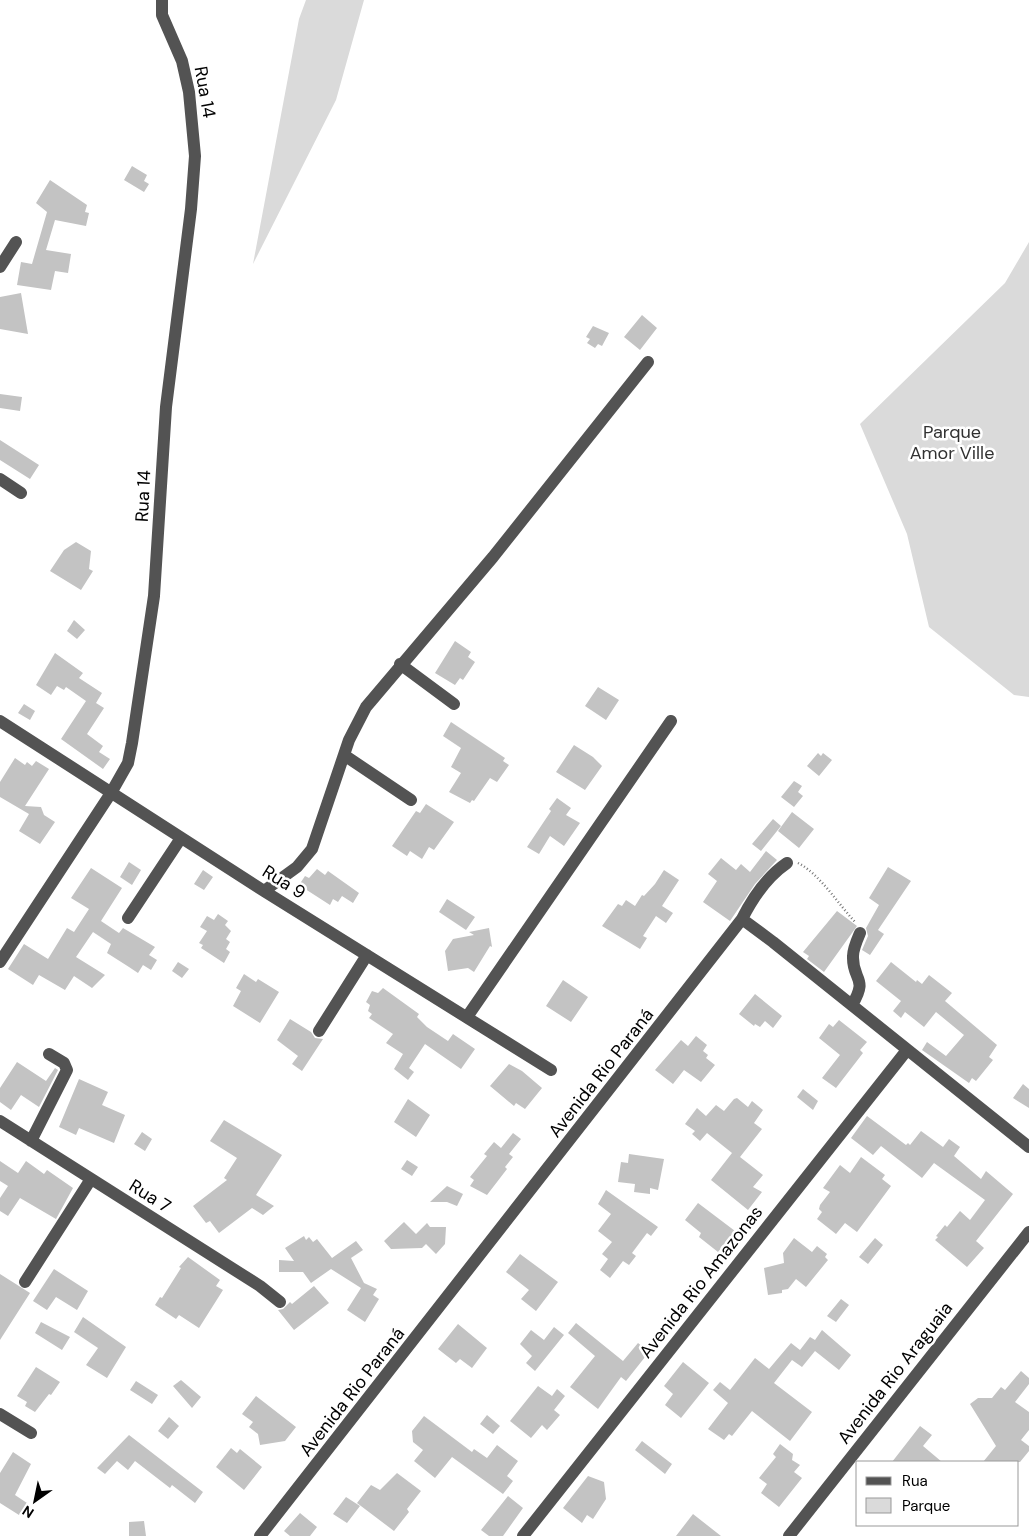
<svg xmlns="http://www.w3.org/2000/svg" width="1029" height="1536" font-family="'DM Sans',sans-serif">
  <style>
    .green { fill: #dadada }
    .building { fill: #c3c3c3 }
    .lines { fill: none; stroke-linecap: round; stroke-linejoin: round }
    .path { stroke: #757575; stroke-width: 2.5; stroke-dasharray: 1 2.5; stroke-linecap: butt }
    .minor { stroke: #535353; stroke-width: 12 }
    .labels { text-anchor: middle; stroke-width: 5; stroke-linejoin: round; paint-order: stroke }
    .street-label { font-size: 18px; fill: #000; stroke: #fff }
    .park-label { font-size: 18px; fill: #313131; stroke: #fff }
  </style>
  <rect width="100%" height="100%" fill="#fff"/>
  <!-- green -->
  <path class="green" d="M306 0H364L336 100 253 264 299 19Z
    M1029 242V697L1014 695 929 627 907 534 860 424 1005 283Z"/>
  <!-- building -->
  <path class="building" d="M132 166 147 175 144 181 149 184 144 192 124 180Z
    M50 180 87 205 85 212 89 213 86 226 55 220 46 250 71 254 68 273 55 271 51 290 17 285 21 262 32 264 47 212 36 203Z
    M21 293 28 334 0 329V297Z
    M642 315 657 328 640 350 624 337Z
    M593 326 609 333 602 346 598 344 595 348 587 343 590 339 586 337Z
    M0 394 22 397 20 411 0 408Z
    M0 440 39 465 30 479 0 460Z
    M76 542 91 551 89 569 93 571 81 590 50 571 64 550Z
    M74 620 85 630 77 639 67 631Z
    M455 641 471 652 468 657 475 662 463 680 460 678 455 685 435 673Z
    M55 653 83 673 79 678 102 693 96 703 104 708 87 734 103 746 99 752 110 759 103 769 61 739 86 701 66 687 64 690 57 686 51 695 36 685Z
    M598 687 619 700 606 720 585 706Z
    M24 704 35 711 30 720 18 713Z
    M451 722 505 758 503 761 509 765 497 782 490 778 474 801 472 800 470 803 449 792 461 773 451 767 461 748 443 736Z
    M574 745 593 757 602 766 585 790 556 772Z
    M818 753 821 756 823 753 832 760 819 776 807 766Z
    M15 758 25 765 27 762 32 766 36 761 49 769 25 806 41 807 44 815 55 822 40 844 19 831 29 814 0 797V782Z
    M794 781 802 786 798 792 803 796 794 807 781 797Z
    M557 798 571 808 566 815 580 823 564 846 550 836 539 854 527 847 551 811 549 809Z
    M426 804 454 822 434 850 429 847 422 859 410 851 407 856 392 846 416 811 420 813Z
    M792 812 814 829 799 848 778 831Z
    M773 819 781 826 761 851 752 844Z
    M766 851 777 860 755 884 730 921 703 902 717 881 708 874 721 858 736 870 741 864 750 872Z
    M129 862 141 870 132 885 120 877Z
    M888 867 911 881 878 930 884 934 870 955 862 950 868 936 866 928 879 905 869 898Z
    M91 868 122 888 101 921 119 933 123 928 155 947 149 955 157 960 151 970 143 965 138 973 129 967 107 953 111 944 93 932 76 957 105 975 92 988 74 976 65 990 39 975 33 985 8 969 24 944 48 959 67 928 74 932 89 909 71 898Z
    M317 869 325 875 328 871 359 893 353 903 342 896 338 902 333 899 330 905 299 885 305 876 309 878Z
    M203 870 213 877 204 890 194 884Z
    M664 870 679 880 662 906 673 913 666 923 656 916 643 936 647 938 640 949 602 926 618 904 622 906 626 900 635 906 642 895 644 896 655 884Z
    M447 899 475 917 466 930 439 912Z
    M837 911 857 926 824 972 807 959 809 956 803 952Z
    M218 914 228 921 225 925 231 931 226 939 230 942 226 949 230 952 224 963 201 948 203 945 199 943 207 931 200 927 207 916 214 920Z
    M489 928 492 947 490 946 474 972 468 968 448 971 445 951 453 939 474 935 469 932Z
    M178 962 189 969 182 978 172 971Z
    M891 962 916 982 917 980 922 984 929 975 952 993 945 1001 997 1045 989 1057 993 1060 976 1081 972 1078 969 1083 922 1050 927 1042 946 1056 964 1035 936 1012 924 1027 905 1012 901 1018 893 1011 901 1001 876 981Z
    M244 974 256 982 258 979 279 992 260 1023 233 1006 241 991 236 988Z
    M563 980 588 997 571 1022 546 1006Z
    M383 988 419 1014 417 1017 427 1027 448 1041 453 1034 475 1049 461 1069 425 1044 409 1068 414 1072 408 1080 394 1069 403 1054 386 1043 393 1034 369 1018 372 1014 368 1011 370 1005 366 1002 372 991 378 993Z
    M755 994 782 1016 773 1028 765 1021 760 1027 755 1024 754 1026 739 1014Z
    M290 1019 311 1032 315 1038 323 1039 302 1071 292 1064 298 1056 277 1040Z
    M839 1020 867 1042 860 1050 863 1053 836 1088 822 1078 840 1055 819 1038 829 1024 833 1027Z
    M696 1036 707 1045 703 1051 708 1055 706 1058 715 1065 701 1082 684 1070 673 1084 655 1070 681 1040 688 1046Z
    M17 1062 46 1081 55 1068 58 1070 39 1107 21 1095 11 1110 0 1102V1088Z
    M509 1064 522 1071 542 1088 525 1109 516 1103 514 1106 490 1086Z
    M79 1079 108 1092 102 1105 125 1115 114 1143 79 1128 76 1135 59 1127Z
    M1023 1084 1029 1089V1108L1013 1098Z
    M803 1089 818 1101 813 1110 797 1097Z
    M737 1098 748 1107 752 1101 763 1110 754 1123 762 1129 740 1157 763 1175 753 1187 762 1192 748 1210 711 1180 732 1153 707 1133 700 1141 692 1134 695 1131 685 1124 697 1108 706 1116 716 1105 724 1111 734 1099Z
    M408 1099 430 1115 416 1137 394 1122Z
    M867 1116 906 1145 908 1143 910 1145 921 1131 943 1147 949 1139 960 1147 954 1156 981 1179 986 1171 1013 1194 976 1241 984 1248 967 1267 935 1240 938 1237 936 1236 945 1225 947 1227 960 1211 970 1220 985 1200 934 1163 922 1178 881 1146 873 1155 851 1138Z
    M224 1120 282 1155 256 1195 274 1206 263 1215 252 1208 219 1233 210 1221 206 1223 193 1206 227 1180 224 1178 237 1158 210 1141Z
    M142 1132 152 1139 145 1151 134 1144Z
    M513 1133 521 1139 509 1154 513 1157 505 1167 507 1169 487 1195 470 1186 474 1180 470 1177 487 1156 484 1154 494 1142 501 1148Z
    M629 1154 664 1159 658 1190 650 1188V1194L634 1192 635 1184 618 1182 621 1162 628 1163Z
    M861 1157 885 1175 882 1179 891 1186 857 1232 845 1223 836 1234 817 1219 822 1212 819 1209 820 1205 830 1192 823 1188 840 1165 850 1173Z
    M407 1160 418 1167 412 1176 401 1169Z
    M0 1161 18 1173 26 1161 44 1174 47 1170 73 1188 56 1219 20 1198 8 1216 0 1211V1198L8 1186 0 1181Z
    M447 1186 463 1194 457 1206 447 1202H430Z
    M606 1190 658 1227 651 1236 647 1233 632 1253 636 1256 629 1265 623 1261 610 1278 600 1270 608 1259 602 1254 612 1242 598 1231 611 1214 598 1204Z
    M698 1203 735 1231 718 1252 699 1237 701 1233 685 1220Z
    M404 1222 416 1234 427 1223 430 1227H446L445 1244 436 1254 426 1244 422 1248 391 1249 384 1241Z
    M304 1236 306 1240 309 1237 313 1242 317 1239 332 1258 356 1241 363 1250 351 1258 364 1283 377 1289 373 1295 379 1299 365 1322 347 1310 361 1288 331 1269 311 1283 303 1272H279V1260L294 1261 285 1248Z
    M794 1238 812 1252 817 1246 827 1254 825 1257 828 1260 806 1287 796 1279 788 1289 782 1290V1293L768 1295 764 1268 784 1263 783 1253Z
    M875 1238 883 1245 868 1264 859 1257Z
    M520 1254 558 1282 536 1311 521 1299 529 1290 506 1272Z
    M188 1257 220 1280 216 1286 223 1290 199 1328 179 1315 176 1319 155 1305 160 1297 162 1298 181 1268 179 1267Z
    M54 1269 88 1291 77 1310 56 1297 47 1310 33 1301Z
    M0 1274 30 1293 0 1340Z
    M314 1286 329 1303 294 1330 278 1310 283 1309 290 1302 292 1304Z
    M841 1299 849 1305 836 1322 827 1316Z
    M83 1317 126 1347 107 1378 86 1365 98 1348 74 1332Z
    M41 1322 70 1337 62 1350 35 1333Z
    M576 1323 623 1361 638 1343 649 1352 626 1381 621 1377 598 1409 570 1387 595 1356 568 1333Z
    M458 1324 487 1348 472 1368 460 1359 456 1363 438 1349Z
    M554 1327 564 1335 535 1371 526 1363 532 1356 520 1344 531 1330 544 1340Z
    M822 1330 851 1355 839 1370 815 1351 802 1367 792 1360 774 1383 812 1412 790 1441 752 1411 732 1436 729 1434 724 1440 708 1429 728 1403 713 1390 720 1382 730 1390 755 1358 769 1369 791 1343 800 1350 810 1337 815 1340Z
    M683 1362 709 1383 681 1418 665 1405 673 1394 664 1386Z
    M36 1367 60 1382 51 1395 49 1394 35 1412 25 1406 27 1402 17 1396Z
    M1021 1371 1029 1378V1384L1015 1402 1029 1412V1430L1021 1440 1029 1446V1451L1020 1462H983L996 1446 970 1404 978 1398H992L1001 1387 1005 1390Z
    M181 1380 201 1397 192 1408 173 1386Z
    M136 1381 158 1395 152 1404 130 1390Z
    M538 1386 552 1396 557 1389 565 1396 554 1410 560 1415 547 1430 542 1425 531 1438 510 1421Z
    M256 1396 296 1427 285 1441 260 1445 258 1434 249 1427 253 1422 242 1414Z
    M487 1415 500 1426 493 1434 480 1424Z
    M424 1416 472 1452 474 1449 487 1458 497 1445 518 1461 507 1476 513 1481 503 1494 452 1457 435 1478 414 1461 423 1450 413 1442 412 1431Z
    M169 1417 179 1426 168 1439 158 1431Z
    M920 1426 932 1435 923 1446 942 1462H892Z
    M129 1435 203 1492 195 1503 172 1485 170 1488 135 1461 128 1470 117 1461 105 1474 97 1468Z
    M642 1441 672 1464 665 1474 635 1450Z
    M780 1444 793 1454 792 1460 800 1465 794 1472 802 1478 779 1507 761 1493 767 1484 759 1478 776 1457 773 1454Z
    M231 1448 237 1453 240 1449 262 1467 244 1490 216 1467Z
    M13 1452 31 1464 15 1495 27 1503 19 1515 0 1503V1473Z
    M397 1473 421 1491 407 1509 409 1512 394 1531 357 1503 371 1485 380 1490Z
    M588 1476 604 1482 606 1499 593 1519 587 1515 582 1523 563 1508Z
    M508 1496 523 1508 503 1536H489L481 1530Z
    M346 1497 360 1506 347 1523 333 1514Z
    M300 1513 317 1527 310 1536H290L284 1531Z
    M693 1514 721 1536H676Z
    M144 1521 146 1536H129V1522Z"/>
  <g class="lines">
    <!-- path -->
    <path class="path" d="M798 863C820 874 838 904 856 923"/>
    <!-- minor -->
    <path class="minor" d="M0 267 16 242
      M0 479 21 493
      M400 664 454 704
      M0 721 264 891 551 1070
      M344 755 411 800
      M264 891 297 867 312 849 349 740 366 707 493 557 648 362
      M128 918 181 838
      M742 919C752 899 768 876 787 863
      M0 962 111 793 128 763 132 743 154 596 166 407 191 209 195 156 189 92 182 61 162 15V0
      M852 1005C869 977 852 981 853 956 853 949 857 940 860 933
      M467 1017 671 721
      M319 1031 367 955
      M0 1121 260 1286 280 1302
      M31 1141 67 1070 64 1063 49 1054
      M25 1282 91 1179
      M0 1414 31 1433
      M260 1536 742 919 773 942 1029 1147
      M523 1536 907 1050
      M789 1536 1029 1232"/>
  </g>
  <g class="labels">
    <!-- street labels -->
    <g class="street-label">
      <text transform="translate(205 92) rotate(80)" y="6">Rua 14</text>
      <text transform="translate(143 496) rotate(-87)" y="6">Rua 14</text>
      <text transform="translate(284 882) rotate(32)" y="6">Rua 9</text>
      <text transform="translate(601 1073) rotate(-52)" y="6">Avenida Rio Paraná</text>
      <text transform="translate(150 1196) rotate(32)" y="6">Rua 7</text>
      <text transform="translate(701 1282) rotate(-52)" y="6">Avenida Rio Amazonas</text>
      <text transform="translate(895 1373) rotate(-52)" y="6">Avenida Rio Araguaia</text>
      <text transform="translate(352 1392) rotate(-52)" y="6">Avenida Rio Paraná</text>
    </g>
    <!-- park labels -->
    <g class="park-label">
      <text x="952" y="438">Parque<tspan x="952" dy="21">Amor Ville</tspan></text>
    </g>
  </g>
  <!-- legend -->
  <rect x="856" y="1461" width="162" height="65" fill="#ffffff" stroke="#999999"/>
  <rect x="866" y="1477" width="25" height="8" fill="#535353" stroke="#999999"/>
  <text x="902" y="1486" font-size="15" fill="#000000">Rua</text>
  <rect x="866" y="1498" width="25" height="15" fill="#dadada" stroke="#999999"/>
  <text x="902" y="1511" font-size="15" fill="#000000">Parque</text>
  <!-- north arrow -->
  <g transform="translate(35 1501) rotate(213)" stroke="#ffffff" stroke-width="4" paint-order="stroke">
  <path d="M0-4L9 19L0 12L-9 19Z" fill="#000000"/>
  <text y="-8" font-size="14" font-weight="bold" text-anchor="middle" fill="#000000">N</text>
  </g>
</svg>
